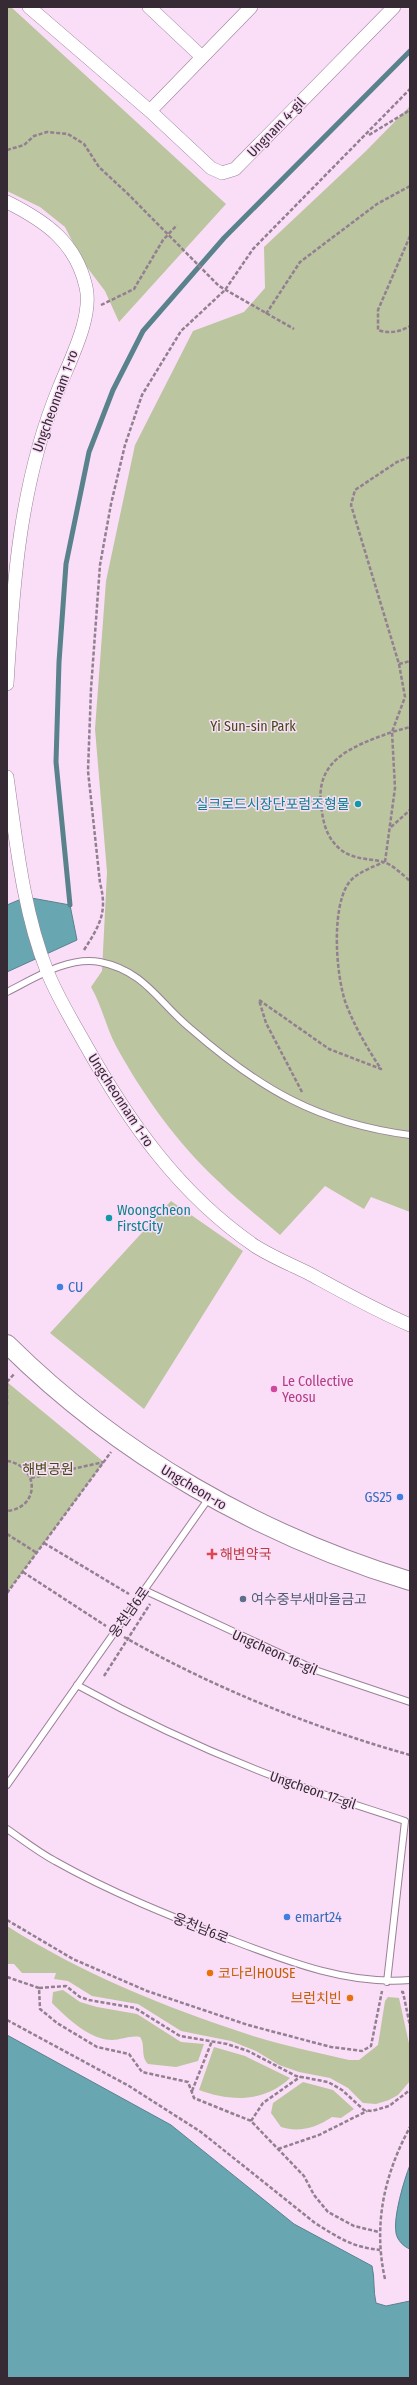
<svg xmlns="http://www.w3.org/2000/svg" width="417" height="2385" font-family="'Fira Sans Condensed','Noto Sans KR',sans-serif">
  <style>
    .green { fill: #bbc59f }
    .water { fill: #68a7b2; stroke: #59828c }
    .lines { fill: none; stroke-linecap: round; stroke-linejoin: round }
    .stream { stroke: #59828c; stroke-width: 5 }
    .lane-casing { stroke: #9b8198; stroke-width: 8 }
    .street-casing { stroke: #9b8198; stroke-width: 14 }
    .secondary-casing { stroke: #9b8198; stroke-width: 20 }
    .path { stroke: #927f90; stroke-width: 2.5; stroke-dasharray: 4 2; stroke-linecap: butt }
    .lane { stroke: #fff; stroke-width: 6 }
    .street { stroke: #fff; stroke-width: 13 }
    .secondary { stroke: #fff; stroke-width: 18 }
    .culture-dot { fill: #0f9aa8; stroke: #fadef7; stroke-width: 1.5 }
    .shop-dot { fill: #3f7fe0; stroke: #fadef7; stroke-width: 1.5 }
    .hotel-dot { fill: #d1479c; stroke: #fadef7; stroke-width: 1.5 }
    .health-dot { fill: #e0444e; stroke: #fadef7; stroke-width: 1.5 }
    .service-dot { fill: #5c6f8a; stroke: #fadef7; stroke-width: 1.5 }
    .food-dot { fill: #e8710a; stroke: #fadef7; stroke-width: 1.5 }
    .labels { text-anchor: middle; stroke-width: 3; stroke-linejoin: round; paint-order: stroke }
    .street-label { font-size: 14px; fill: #362b35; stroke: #fadef7 }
    .park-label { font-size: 14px; fill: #404a14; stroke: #fadef7 }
    .culture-label { font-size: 14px; fill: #0d838f; stroke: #fadef7; text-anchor: end }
    .shop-label { font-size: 14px; fill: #366cbe; stroke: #fadef7; text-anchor: start }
    .hotel-label { font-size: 14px; fill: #b23c85; stroke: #fadef7; text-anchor: start }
    .health-label { font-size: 14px; fill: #be3a42; stroke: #fadef7; text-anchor: start }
    .service-label { font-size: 14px; fill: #4e5e75; stroke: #fadef7; text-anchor: start }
    .food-label { font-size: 14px; fill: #c56008; stroke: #fadef7; text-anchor: start }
  </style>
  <rect width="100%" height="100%" fill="#fadef7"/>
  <!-- green -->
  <path class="green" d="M7 7H11L226 204 119 322 105 291 83 262 65 227 40 207 7 191Z
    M410 106V1212L371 1197 364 1209 325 1186 280 1235C259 1217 237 1200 218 1181 177 1143 143 1095 116 1046 106 1027 102 1006 91 987L102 971 107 872 95 729 106 581 135 445 193 331 244 312 265 288 264 247 366 151Z
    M171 1201 243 1251 144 1409 50 1333Z
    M7 1382 104 1462 7 1593Z
    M7 1926C81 1973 164 2007 247 2034 280 2045 315 2052 349 2060H359L378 2045 385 2001 388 1997 399 1998 410 2048V2081L398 2095 389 2100 376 2104 363 2103 348 2088 330 2078 299 2072 279 2065 256 2051 231 2041 181 2031 138 2004 92 1996 68 1981 54 1979 56 1973H22L14 1964H7Z
    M63 1990 80 2002 97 2007 137 2014 181 2042 204 2044 198 2061 176 2067 148 2064C140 2056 146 2045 140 2037 131 2035 121 2040 112 2040 90 2040 67 2018 52 2003L53 1992Z
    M214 2047 245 2056 290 2078C265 2102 231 2102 199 2090Z
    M303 2082 333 2090 354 2109 341 2118 332 2117C318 2127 299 2133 281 2127L271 2113 273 2103Z"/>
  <!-- water -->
  <path class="water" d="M26 897 70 905 77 940 7 972V905Z
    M7 2035 171 2125 294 2224 372 2266C375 2278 373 2291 376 2303L386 2306 410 2301V2378H7Z
    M410 2165V2249C404 2247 397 2240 396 2233 393 2217 404 2180 410 2165Z"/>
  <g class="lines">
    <!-- stream -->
    <path class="stream" d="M70 905 56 762 59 662 66 564 89 452 113 390 143 331 224 238 410 51"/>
    <defs>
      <path id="lane" d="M7 992C35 978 68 956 100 962 145 971 159 1003 191 1029 260 1089 318 1123 410 1135
        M144 1590 318 1671 410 1702
        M77 1685C142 1721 209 1752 278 1778 320 1794 363 1807 405 1821L387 1982
        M7 1785 209 1498
        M7 1829C23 1840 38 1852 55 1861 110 1892 170 1916 229 1939 287 1961 347 1985 410 1980"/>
      <path id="street" d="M29 7 150 111 211 168 222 173 235 169 394 7
        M149 7 202 57
        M150 111 251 7
        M7 202C45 221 76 242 86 287 93 317 70 360 59 388 20 482 13 583 7 684
        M7 777C16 840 23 911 47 971 57 996 71 1019 84 1042 128 1121 179 1194 255 1246 272 1257 292 1265 310 1274 343 1292 375 1310 410 1325"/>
      <path id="secondary" d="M7 1344C120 1456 259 1535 410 1581"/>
    </defs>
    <!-- lane casing -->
    <use href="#lane" class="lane-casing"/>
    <!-- street casing -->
    <use href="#street" class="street-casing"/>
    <!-- secondary casing -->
    <use href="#secondary" class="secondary-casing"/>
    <!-- path -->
    <path class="path" d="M369 135 410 110
      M7 150 24 145 34 136 47 132 68 134 84 144 99 167 128 194 219 286 294 329
      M410 236 378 310V330C389 334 400 332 410 326
      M101 305 134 289 163 240 177 225
      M266 314 300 262 377 204 410 186
      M410 457 397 462 355 490 351 505 399 664 405 697 392 732C351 747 312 760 322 812 324 827 329 840 340 849 353 860 368 858 383 862 392 864 403 875 410 881
      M399 664 410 661
      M391 827 410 810
      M385 862 395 788 392 732 410 727
      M84 950C99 926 108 913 100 883L88 771 91 689 100 565 111 504 125 445 142 395 181 331 225 290 253 249 410 89
      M302 1092 266 1023 259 1000 329 1049 381 1069C367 1048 355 1027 346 1004 336 976 331 910 348 884 355 873 373 867 384 862
      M7 1382 15 1373
      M7 1405V1382
      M7 1461C40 1466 40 1508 7 1511
      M31 1478 104 1462
      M7 1534 37 1553
      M44 1543 129 1594
      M23 1572 106 1626
      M7 1593 111 1452
      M124 1637C214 1688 311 1727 410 1755
      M104 1676 150 1604
      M7 1920 73 1959 147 1991 248 2025 331 2047 362 2051 371 2046 382 1991
      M7 1977 39 1988 40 2009 57 2023 97 2047 129 2054 142 2072 188 2082 194 2098 251 2121 304 2176 314 2195 328 2212 354 2226 379 2232
      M39 1988 66 1986 80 1997 89 2000 135 2008 180 2036 227 2044 248 2051 296 2076 328 2082 342 2090 364 2110 372 2111 389 2106 410 2090
      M401 1992H403L410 2026
      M7 2020 129 2086 201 2132 315 2223C339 2238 352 2247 380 2250
      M192 2091 212 2041
      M251 2121 263 2103 300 2077
      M278 2149 319 2135 367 2111
      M385 2279C373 2225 384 2175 410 2127"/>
    <!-- lane -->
    <use href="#lane" class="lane"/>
    <!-- street -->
    <use href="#street" class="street"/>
    <!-- secondary -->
    <use href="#secondary" class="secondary"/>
  </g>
  <!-- markers -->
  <g class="culture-dot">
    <circle cx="358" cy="804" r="4"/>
    <circle cx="109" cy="1218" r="4"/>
  </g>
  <g class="shop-dot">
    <circle cx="60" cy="1287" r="4"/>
    <circle cx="400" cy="1497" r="4"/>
    <circle cx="287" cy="1917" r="4"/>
  </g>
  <circle class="hotel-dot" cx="274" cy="1389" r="4"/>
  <path class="health-dot" d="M210 1548h4v4h4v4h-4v4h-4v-4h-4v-4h4z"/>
  <circle class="service-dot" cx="243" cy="1599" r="4"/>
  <g class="food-dot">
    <circle cx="210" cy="1973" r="4"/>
    <circle cx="350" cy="1998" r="4"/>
  </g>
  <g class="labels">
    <!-- street labels -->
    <g class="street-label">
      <text transform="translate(276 127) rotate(-46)" y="5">Ungnam 4-gil</text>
      <text transform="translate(55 401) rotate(-70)" y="5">Ungcheonnam 1-ro</text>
      <text transform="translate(121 1100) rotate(57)" y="5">Ungcheonnam 1-ro</text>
      <text transform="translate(194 1487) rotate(31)" y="5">Ungcheon-ro</text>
      <text transform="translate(129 1612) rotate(-55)" y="5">웅천남6로</text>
      <text transform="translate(275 1652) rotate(24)" y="5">Ungcheon 16-gil</text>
      <text transform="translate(313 1790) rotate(19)" y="5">Ungcheon 17-gil</text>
      <text transform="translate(201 1928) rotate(22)" y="5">웅천남6로</text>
    </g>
    <!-- park labels -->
    <g class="park-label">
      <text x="253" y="731">Yi Sun-sin Park</text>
      <text x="48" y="1474">해변공원</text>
    </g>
    <!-- culture labels -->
    <g class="culture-label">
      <text x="350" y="809">실크로드시장단포럼조형물</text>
      <text x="117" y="1215" text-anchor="start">Woongcheon<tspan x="117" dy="16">FirstCity</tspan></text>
    </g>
    <!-- shop labels -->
    <g class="shop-label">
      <text x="68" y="1292">CU</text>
      <text x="392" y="1502" text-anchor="end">GS25</text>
      <text x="295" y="1922">emart24</text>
    </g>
    <!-- hotel labels -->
    <g class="hotel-label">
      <text x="282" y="1386">Le Collective<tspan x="282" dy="16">Yeosu</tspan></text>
    </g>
    <!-- health labels -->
    <g class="health-label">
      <text x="220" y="1559">해변약국</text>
    </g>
    <!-- service labels -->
    <g class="service-label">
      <text x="251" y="1604">여수중부새마을금고</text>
    </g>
    <!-- food labels -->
    <g class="food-label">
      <text x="218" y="1978">코다리HOUSE</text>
      <text x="342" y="2003" text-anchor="end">브런치빈</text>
    </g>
  </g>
  <!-- border -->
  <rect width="417" height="2385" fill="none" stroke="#362b35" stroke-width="16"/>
</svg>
